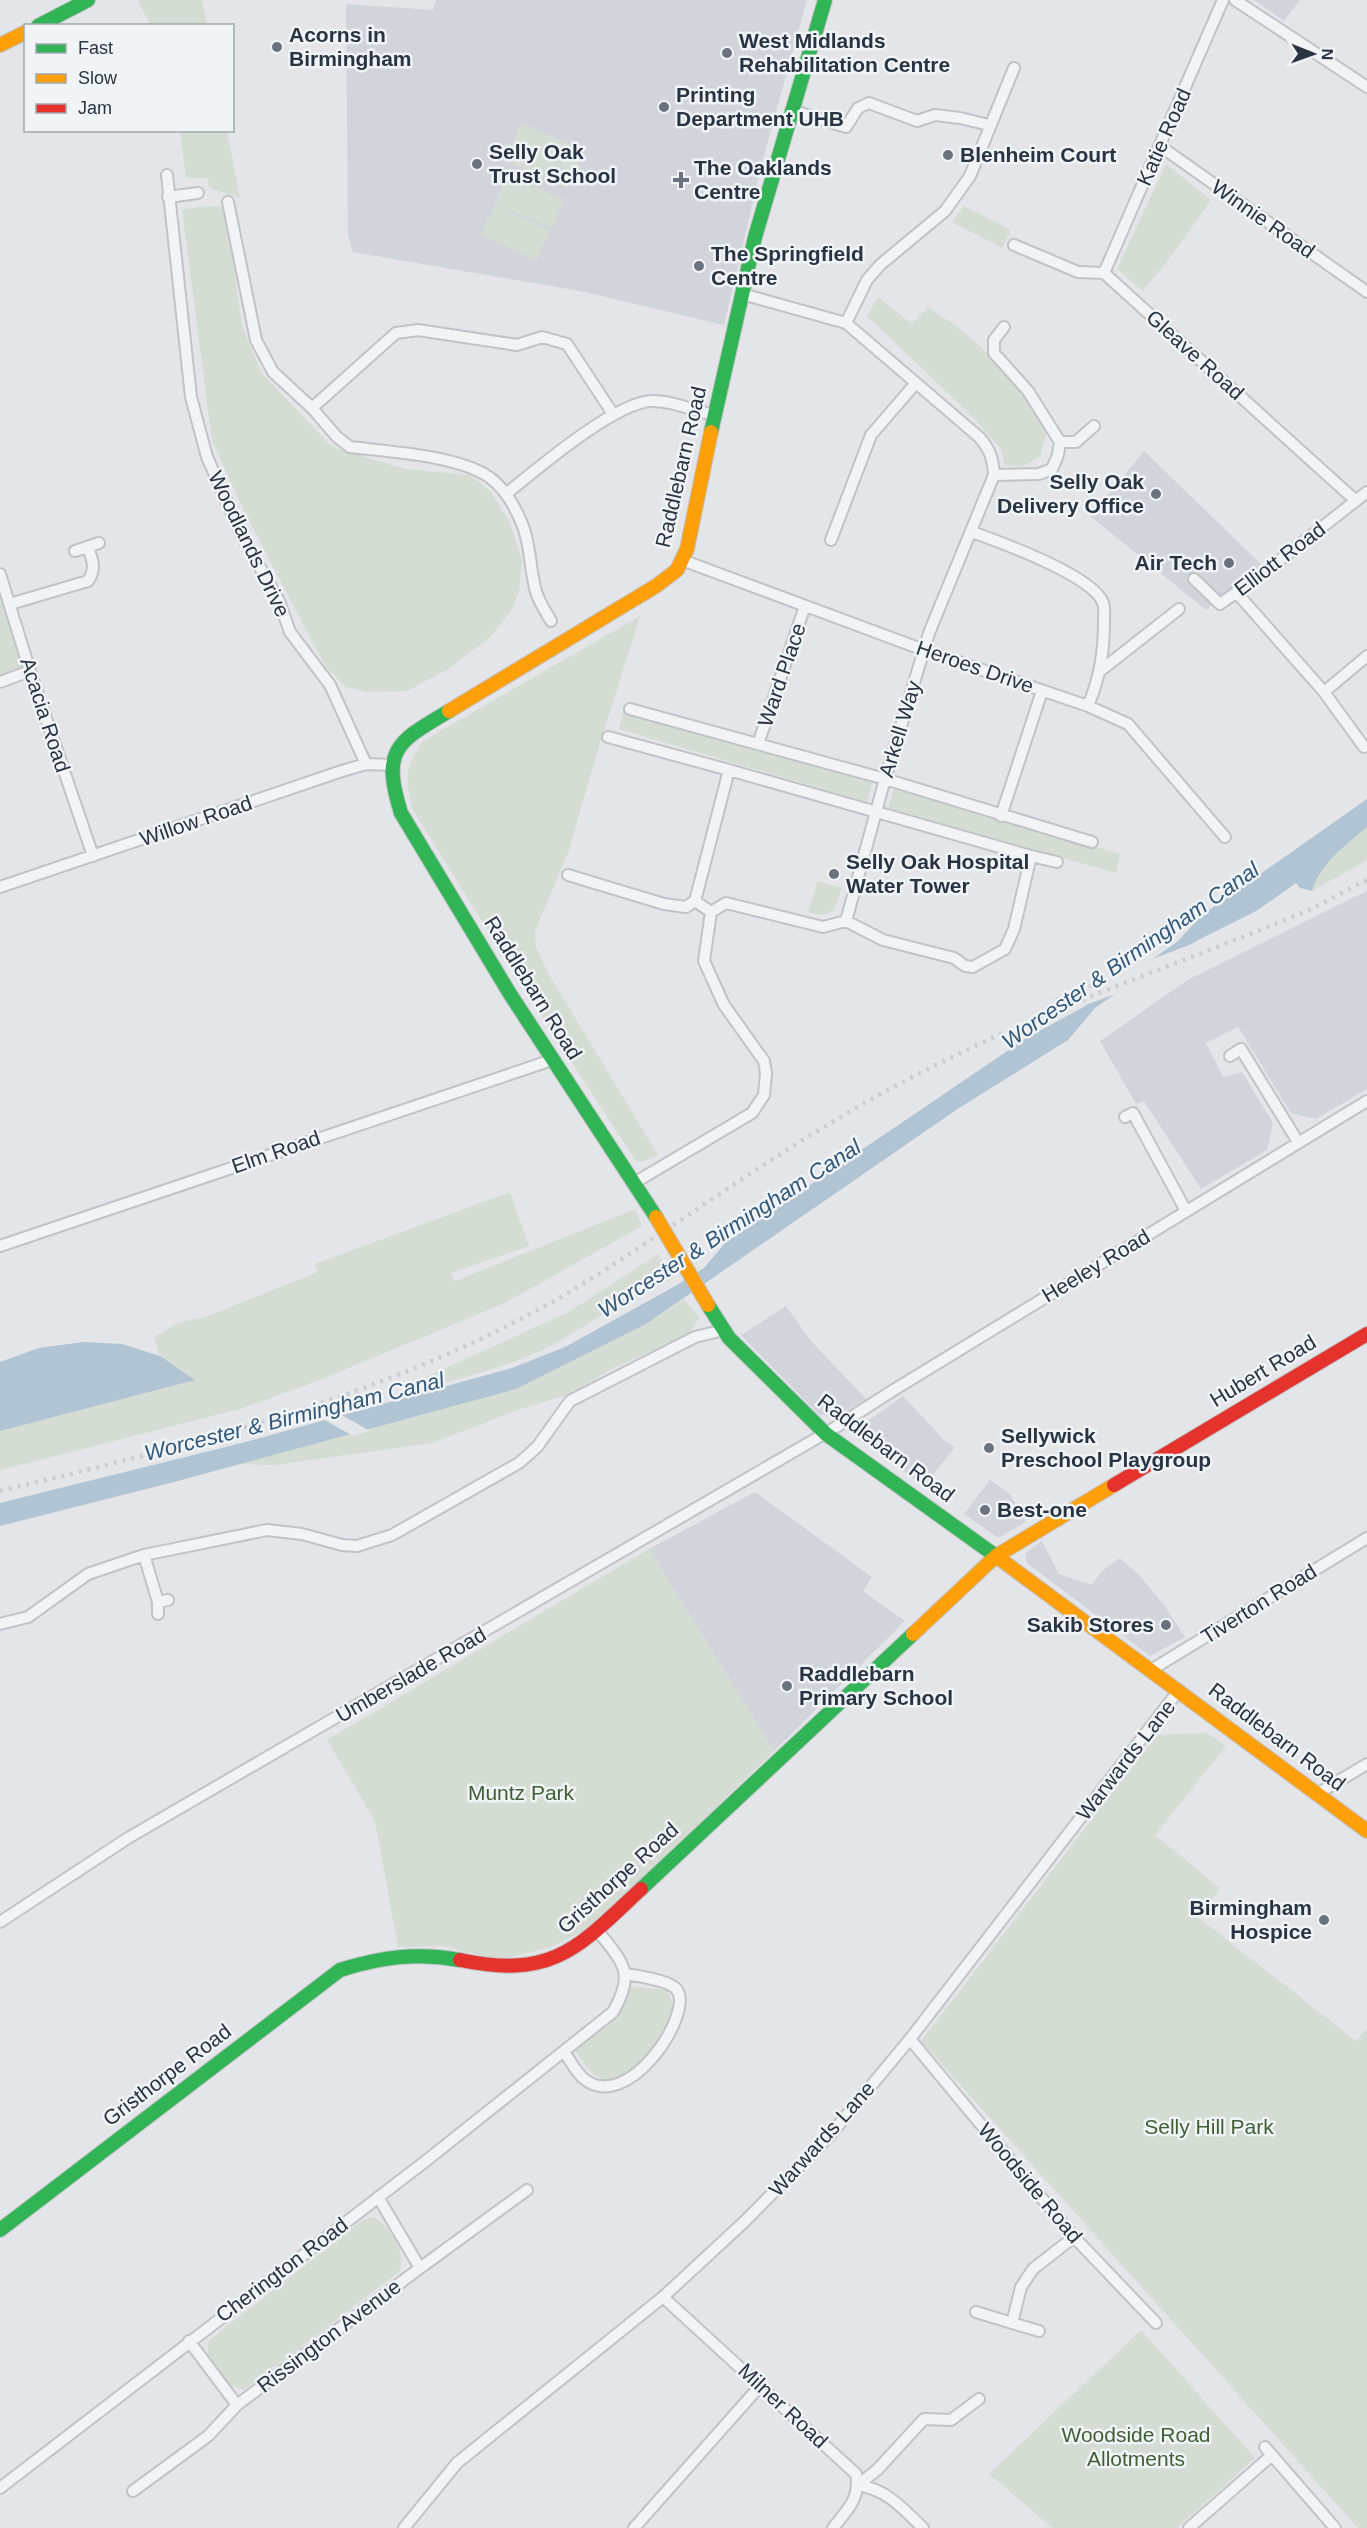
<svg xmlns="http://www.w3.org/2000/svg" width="1367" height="2528" font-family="Helvetica,sans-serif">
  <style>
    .built { fill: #d1d5db }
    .green { fill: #d4dcd3 }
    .water { fill: #b1c4d4 }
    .pier { fill: #e3e5e8 }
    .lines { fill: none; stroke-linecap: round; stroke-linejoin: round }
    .street-casing { stroke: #c1c3c6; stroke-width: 14 }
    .fast-casing { stroke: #c1c3c6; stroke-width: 16 }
    .slow-casing { stroke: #c1c3c6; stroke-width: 16 }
    .jam-casing { stroke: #c1c3c6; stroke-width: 16 }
    .street { stroke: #f2f3f5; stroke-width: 10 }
    .fast { stroke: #30b455; stroke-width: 14 }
    .slow { stroke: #ff9f0a; stroke-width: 14 }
    .jam { stroke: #e5322d; stroke-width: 14 }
    .rail { stroke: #cbcdd0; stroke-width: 4.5; stroke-dasharray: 3 6; stroke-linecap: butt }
    .slow-bridge-casing { stroke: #c1c3c6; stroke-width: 16; stroke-linecap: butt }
    .slow-bridge { stroke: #ff9f0a; stroke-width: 14 }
    .poi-dot { fill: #6a727d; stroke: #f1f4f7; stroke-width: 2 }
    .labels { text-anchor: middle; stroke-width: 5; stroke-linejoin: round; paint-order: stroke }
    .poi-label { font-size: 21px; font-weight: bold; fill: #293443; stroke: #f1f4f7; text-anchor: start }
    .street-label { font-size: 21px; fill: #293443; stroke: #f1f4f7 }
    .park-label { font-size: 21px; fill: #405f35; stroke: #f1f4f7 }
    .water-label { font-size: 22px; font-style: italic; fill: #315779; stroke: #f1f4f7 }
  </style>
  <rect width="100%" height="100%" fill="#e3e5e8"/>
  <!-- built -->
  <path class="built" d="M436 0H807L764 155 724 325 580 291 353 252 348 235 346 4 433 10Z
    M1254 0H1300L1284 21Z
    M1144 451 1262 565 1206 610 1090 516Z
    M1367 891V1089L1316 1119 1291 1113 1238 1027 1206 1043 1223 1077 1242 1072 1273 1123 1267 1150 1201 1189 1144 1101 1136 1104 1100 1041 1189 979Z
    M786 1306 811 1341 866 1399 835 1418 818 1414 741 1335Z
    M903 1396 946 1442 955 1447 924 1486 854 1436V1431Z
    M990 1480 1009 1493 1026 1522 998 1538 964 1514Z
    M755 1492 872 1577 863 1591 905 1621 774 1751 649 1549Z
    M1042 1541 1059 1574 1092 1585 1102 1571 1120 1558 1141 1577 1164 1605 1185 1637 1150 1656 1027 1563 1025 1553Z"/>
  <!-- green -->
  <path class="green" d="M137 0H202L207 25H151Z
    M521 123 584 150 568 188 506 161Z
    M180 131H227L240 198 209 188 208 178H186Z
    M1166 164 1211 200 1175 251 1143 291 1117 269Z
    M507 175 564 199 552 228 495 204Z
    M494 205 550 230 537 260 480 235Z
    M221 206 227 215 242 326 261 372 327 442 338 449 405 469 470 475 490 491 510 523 522 559 519 592 511 611 489 638 448 669 407 691 367 692 346 687 325 666 245 513 212 440 182 210 200 207Z
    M964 206 1011 230 1002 248 952 222Z
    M878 297 912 324 928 308C980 338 1019 381 1046 434L1040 456 1023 466 1005 465 1001 449 973 417 867 316Z
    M0 588 25 669 0 677Z
    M640 616 594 763 568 853 535 931 536 947 548 973 658 1155 645 1161H636L522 986 412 808C405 777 405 768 423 741Z
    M624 710 872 783 867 802 619 729Z
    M894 789 1120 854 1116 873 888 808Z
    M1367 827V860L1312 891C1321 862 1345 846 1367 827Z
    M818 881 842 888C835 909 834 919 808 912Z
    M510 1192 529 1246 451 1273 455 1281 635 1209 642 1226 505 1303 317 1381 240 1409 0 1470V1431L194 1380 160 1357 154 1337 178 1323 203 1318 318 1272 315 1264Z
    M658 1254 674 1279C627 1294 581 1332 536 1353 500 1369 455 1379 417 1391L415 1382 569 1312Z
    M684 1299 699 1318 689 1334 609 1370 574 1393 523 1408 432 1443 274 1465 237 1464 516 1389 646 1324Z
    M649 1549 774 1751 658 1864 583 1931 551 1947 511 1957H487L442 1946 398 1947 375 1821 327 1740Z
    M1207 1733 1226 1746 1155 1835 1220 1888 1199 1918 1356 2041 1367 2029V2528H1358L921 2041 1157 1735Z
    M629 1986 667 1990C671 1997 673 2003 671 2012 667 2036 631 2087 603 2079 589 2075 582 2060 574 2049 596 2032 628 2017 629 1986Z
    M373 2217C391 2226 407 2253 399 2272L244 2390 228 2384 208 2355V2341L363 2220Z
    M1141 2330 1255 2458 1177 2528H1053L989 2474Z"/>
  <!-- water -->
  <path class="water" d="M1367 799V827C1345 846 1321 862 1312 891L1300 888 1296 883 1258 910 1198 940 1118 992 1095 1008 1068 1040 959 1108 646 1324 516 1389 174 1482 0 1526V1503L242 1443 512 1368 567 1346 677 1285 704 1268 726 1242 1028 1037 1082 1008 1177 942 1202 915Z
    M83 1342 122 1344 160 1356 195 1380 0 1431V1362L39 1348Z"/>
  <!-- pier -->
  <path class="pier" d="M1208 938 1127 990 1077 1008 1139 964Z
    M338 1413 370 1431 353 1436 321 1418Z"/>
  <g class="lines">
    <defs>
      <path id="street" d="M1235 0 1367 87
        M791 110 846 127 858 108 869 103 917 121 935 115 960 118 989 125
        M1160 146 1367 292
        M167 175 191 397 207 457 242 536 279 601 290 632 330 685 366 764
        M168 197 198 193
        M228 202 256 340 273 372 312 408 337 437 350 447C389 452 457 455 489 477 506 489 517 510 524 529 530 547 530 565 534 583 536 597 544 609 551 621
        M1014 245 1078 272 1104 273 1356 501
        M1104 273 1223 0
        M742 294 846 323 979 437C990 449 993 459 994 475L929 633 885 779 846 921
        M846 323 867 280 880 265 945 211 970 176 1014 68
        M312 408 396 333 418 330 517 345 542 337 567 344 613 414
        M1060 442H1076L1094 426
        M994 475 1039 474 1052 469 1058 455 1060 442 1028 391 994 353V340L1004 327
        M506 494C537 469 615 402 652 401 669 400 696 411 714 415
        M972 532C1000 542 1094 576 1103 603 1105 608 1104 616 1104 621 1104 652 1100 677 1088 706
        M831 540 871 435 916 383
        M75 551 99 543
        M682 560 924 650 1088 706 1128 724 1225 837
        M0 574 30 671 93 856
        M1194 579 1220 604 1261 575 1367 492
        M1236 592 1324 692 1364 747
        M10 604 88 581C96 569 93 560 88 548
        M1100 671 1179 609
        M0 682 30 671
        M1324 692 1367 656
        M630 709 885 779 1092 842
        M608 737 729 770
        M758 744 805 606
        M1001 816 1042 691
        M1031 856 1057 862
        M568 875 664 904 686 907 695 901 711 912 726 903 823 927 846 921 883 940 954 958 965 966 973 967 1005 949 1014 929 1031 856 729 770 695 901
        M0 887 342 771 366 764 393 765
        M1230 1056 1241 1049 1298 1142
        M1125 1117 1133 1113 1186 1211
        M634 1183 752 1113 764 1095 766 1073 764 1061 724 1005 704 961 711 912
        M0 1246 552 1060
        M144 1555 158 1602
        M158 1614V1602L168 1600
        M0 1624 28 1617 88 1574 144 1555 267 1530 302 1534 342 1545 357 1546 392 1535 519 1463 537 1447 570 1401 695 1337 724 1330
        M1151 1670 1367 1538
        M1317 1794 1367 1764
        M0 1922 128 1838 836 1427 892 1391 1367 1101
        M910 2039 1074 2237 1156 2323
        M564 2052C570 2060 576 2072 583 2078 627 2116 694 2014 677 1990 670 1980 637 1976 625 1974
        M420 2268 527 2190
        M663 2297 856 2474C861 2498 847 2510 833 2528
        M976 2312 1012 2323
        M1039 2331 1012 2323 1021 2287 1033 2269 1074 2237
        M189 2341 237 2405
        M1265 2447 1335 2528
        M858 2485 877 2470 924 2419 951 2420 979 2399
        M858 2485C888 2490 902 2508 923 2528
        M0 2488 427 2160 613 2012C636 1972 623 1963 597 1930
        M133 2491 208 2436 237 2405 420 2268 378 2197
        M404 2528 457 2463 663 2297 744 2222 831 2134 910 2039 1179 1690
        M634 2528 760 2386
        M1189 2528 1272 2455"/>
      <path id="fast" d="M38 26 88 0
        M711 432 755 237 825 0
        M449 711C397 742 381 749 401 813L510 994 656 1217
        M708 1305 729 1338 826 1434 1000 1559
        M641 1889 913 1634
        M0 2230 340 1970C381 1957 418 1952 460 1960"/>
      <path id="slow" d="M0 45 26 32
        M449 711 656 586 677 570 687 549 711 432
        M1000 1559 1367 1831
        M913 1634 996 1556 1114 1485"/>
      <path id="jam" d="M1114 1485 1367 1334
        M460 1960C553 1979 577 1949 641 1889"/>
    </defs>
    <!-- street casing -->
    <use href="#street" class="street-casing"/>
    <!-- fast casing -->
    <use href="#fast" class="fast-casing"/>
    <!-- slow casing -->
    <use href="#slow" class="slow-casing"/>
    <!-- jam casing -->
    <use href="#jam" class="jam-casing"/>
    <!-- street -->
    <use href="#street" class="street"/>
    <!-- fast -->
    <use href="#fast" class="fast"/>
    <!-- slow -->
    <use href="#slow" class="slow"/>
    <!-- jam -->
    <use href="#jam" class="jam"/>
    <!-- rail -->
    <path class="rail" d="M1056 1000 1095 984
      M0 1491C184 1447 369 1401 536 1311 588 1283 635 1250 684 1218 759 1167 835 1117 916 1075 1037 1012 1166 969 1292 917 1318 907 1342 892 1367 880"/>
    <defs>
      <path id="slow-bridge" d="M656 1217 708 1305"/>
    </defs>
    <!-- slow-bridge casing -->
    <use href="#slow-bridge" class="slow-bridge-casing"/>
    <!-- slow-bridge -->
    <use href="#slow-bridge" class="slow-bridge"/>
  </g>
  <!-- markers -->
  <g class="poi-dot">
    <circle cx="277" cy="47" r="6"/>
    <circle cx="727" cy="53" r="6"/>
    <circle cx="664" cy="107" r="6"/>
    <circle cx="948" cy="155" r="6"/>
    <circle cx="477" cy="164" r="6"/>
    <path d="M678 171h6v6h6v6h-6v6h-6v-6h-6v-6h6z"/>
    <circle cx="699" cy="266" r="6"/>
    <circle cx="1156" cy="494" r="6"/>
    <circle cx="1229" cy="563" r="6"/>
    <circle cx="834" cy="874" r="6"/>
    <circle cx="989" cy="1448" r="6"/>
    <circle cx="985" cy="1510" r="6"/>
    <circle cx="1166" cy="1625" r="6"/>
    <circle cx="787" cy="1686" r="6"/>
    <circle cx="1324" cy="1920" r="6"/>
  </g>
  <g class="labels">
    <!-- poi labels -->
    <g class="poi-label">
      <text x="289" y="42">Acorns in<tspan x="289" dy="24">Birmingham</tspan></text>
      <text x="739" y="48">West Midlands<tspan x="739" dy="24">Rehabilitation Centre</tspan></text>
      <text x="676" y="102">Printing<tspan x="676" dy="24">Department UHB</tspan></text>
      <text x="489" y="159">Selly Oak<tspan x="489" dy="24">Trust School</tspan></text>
      <text x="960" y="162">Blenheim Court</text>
      <text x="694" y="175">The Oaklands<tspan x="694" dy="24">Centre</tspan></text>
      <text x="711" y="261">The Springfield<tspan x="711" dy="24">Centre</tspan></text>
      <text x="1144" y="489" text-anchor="end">Selly Oak<tspan x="1144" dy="24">Delivery Office</tspan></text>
      <text x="1217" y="570" text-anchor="end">Air Tech</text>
      <text x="846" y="869">Selly Oak Hospital<tspan x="846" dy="24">Water Tower</tspan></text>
      <text x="1001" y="1443">Sellywick<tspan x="1001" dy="24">Preschool Playgroup</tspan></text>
      <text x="997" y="1517">Best-one</text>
      <text x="1154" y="1632" text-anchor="end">Sakib Stores</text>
      <text x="799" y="1681">Raddlebarn<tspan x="799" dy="24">Primary School</tspan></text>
      <text x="1312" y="1915" text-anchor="end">Birmingham<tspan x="1312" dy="24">Hospice</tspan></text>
    </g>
    <!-- street labels -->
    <g class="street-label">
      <text transform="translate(1164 137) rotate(-66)" y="7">Katie Road</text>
      <text transform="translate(1263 219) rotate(35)" y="7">Winnie Road</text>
      <text transform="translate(1195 355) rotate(42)" y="7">Gleave Road</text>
      <text transform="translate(681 467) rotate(-77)" y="7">Raddlebarn Road</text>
      <text transform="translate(249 544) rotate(64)" y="7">Woodlands Drive</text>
      <text transform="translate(1280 559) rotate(-37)" y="7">Elliott Road</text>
      <text transform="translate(975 667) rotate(19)" y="7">Heroes Drive</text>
      <text transform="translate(782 675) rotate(-71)" y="7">Ward Place</text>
      <text transform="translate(45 715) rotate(72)" y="7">Acacia Road</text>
      <text transform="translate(900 729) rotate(-73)" y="7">Arkell Way</text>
      <text transform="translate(196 821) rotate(-19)" y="7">Willow Road</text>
      <text transform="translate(533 988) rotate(58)" y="7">Raddlebarn Road</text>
      <text transform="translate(276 1152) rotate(-19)" y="7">Elm Road</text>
      <text transform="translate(1096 1266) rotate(-31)" y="7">Heeley Road</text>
      <text transform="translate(1263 1371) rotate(-31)" y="7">Hubert Road</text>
      <text transform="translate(886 1448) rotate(37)" y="7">Raddlebarn Road</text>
      <text transform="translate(1259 1604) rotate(-32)" y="7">Tiverton Road</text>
      <text transform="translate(411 1675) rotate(-30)" y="7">Umberslade Road</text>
      <text transform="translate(1277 1737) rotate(37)" y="7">Raddlebarn Road</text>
      <text transform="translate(1126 1760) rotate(-52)" y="7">Warwards Lane</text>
      <text transform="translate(618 1878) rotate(-42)" y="7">Gristhorpe Road</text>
      <text transform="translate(167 2075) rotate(-37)" y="7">Gristhorpe Road</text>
      <text transform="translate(822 2139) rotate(-48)" y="7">Warwards Lane</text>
      <text transform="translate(1030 2183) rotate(50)" y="7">Woodside Road</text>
      <text transform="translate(282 2270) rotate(-37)" y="7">Cherington Road</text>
      <text transform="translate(329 2336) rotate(-37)" y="7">Rissington Avenue</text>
      <text transform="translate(783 2406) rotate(43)" y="7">Milner Road</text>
    </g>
    <!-- park labels -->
    <g class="park-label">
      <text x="521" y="1800">Muntz Park</text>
      <text x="1209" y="2134">Selly Hill Park</text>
      <text x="1136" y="2442">Woodside Road<tspan x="1136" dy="24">Allotments</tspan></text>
    </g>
    <!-- water labels -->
    <g class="water-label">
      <text transform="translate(1130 955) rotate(-35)" y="8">Worcester &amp; Birmingham Canal</text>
      <text transform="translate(729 1228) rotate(-33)" y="8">Worcester &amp; Birmingham Canal</text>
      <text transform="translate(294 1416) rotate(-14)" y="8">Worcester &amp; Birmingham Canal</text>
    </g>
  </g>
  <!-- legend -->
  <rect x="24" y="24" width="210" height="108" fill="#f1f4f7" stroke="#a1a7af" stroke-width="1.5"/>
  <rect x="36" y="44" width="30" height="9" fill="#30b455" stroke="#a1a7af" stroke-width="1.5"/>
  <text x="78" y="54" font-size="18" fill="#293443">Fast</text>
  <rect x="36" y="74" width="30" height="9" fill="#ff9f0a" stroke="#a1a7af" stroke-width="1.5"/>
  <text x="78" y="84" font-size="18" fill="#293443">Slow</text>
  <rect x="36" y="104" width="30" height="9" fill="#e5322d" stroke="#a1a7af" stroke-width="1.5"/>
  <text x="78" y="114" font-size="18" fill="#293443">Jam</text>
  <!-- north arrow -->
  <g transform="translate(1313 54) rotate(91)" stroke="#f1f4f7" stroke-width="4.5" paint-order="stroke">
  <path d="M0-4.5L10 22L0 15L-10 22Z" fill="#293443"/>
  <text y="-9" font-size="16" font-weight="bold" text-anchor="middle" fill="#293443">N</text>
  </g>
</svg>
